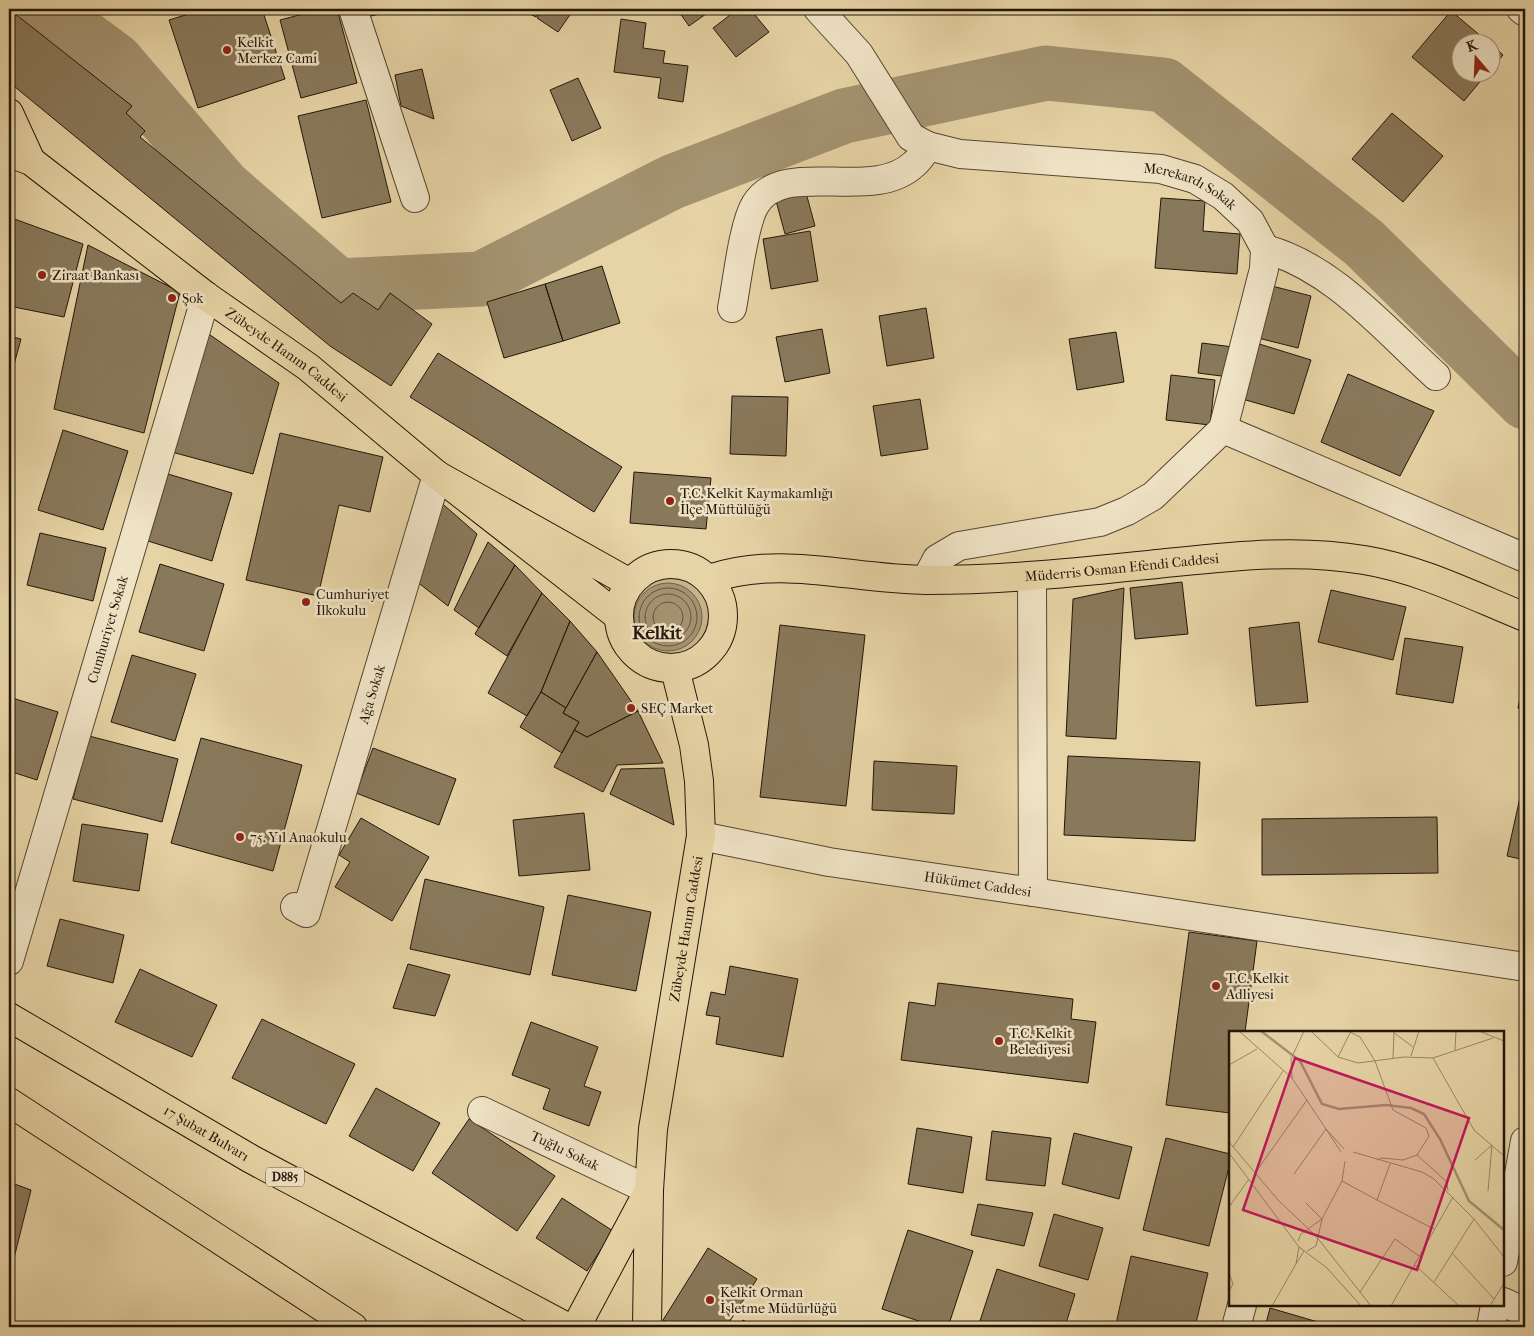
<svg xmlns="http://www.w3.org/2000/svg" width="1534" height="1336" font-family="'IM FELL French Canon',serif">
  <style>
    .green { fill: #c6b48b; stroke: #74654a }
    .water { fill: #a49371; stroke: #706147 }
    .lines { fill: none; stroke-linecap: round; stroke-linejoin: round }
    .shore { stroke: #64543d; stroke-width: 1 }
    .river { stroke: #a49371; stroke-width: 55 }
    .building { fill: #89795b; stroke: #231609 }
    .minor-casing { stroke: #544630; stroke-width: 30 }
    .major-casing { stroke: #231609; stroke-width: 30 }
    .highway-casing { stroke: #231609; stroke-width: 30 }
    .minor { stroke: #efe3c5; stroke-width: 28 }
    .major { stroke: #e7d4a6; stroke-width: 28 }
    .highway { stroke: #e7d4a6; stroke-width: 28 }
    .poi-dot { fill: #8f2418; stroke: #efe3c5; stroke-width: 2 }
    .labels { text-anchor: middle; stroke-width: 5; stroke-linejoin: round; paint-order: stroke }
    .shield { fill: #efe3c5; stroke: #605441; stroke-width: 1 }
    .shield-label { font-size: 12px; font-weight: bold; fill: #231609 }
    .poi-label { font-size: 14px; fill: #231609; stroke: #efe3c5; text-anchor: start }
    .street-label { font-size: 14px; fill: #231609; stroke: #efe3c5 }
    .district-label { font-size: 19px; font-weight: bold; fill: #231609; stroke: #efe3c5 }
    .inset-river { fill: none; stroke: #a49371; stroke-width: 2.5 }
    .inset-road { fill: none; stroke: #998867; stroke-width: 1 }
    .view { fill: #c2185b; fill-opacity: 0.15; stroke: #c2185b; stroke-width: 2.5 }
    .inset-edge { fill: none; stroke: #231609; stroke-width: 2.5 }
  </style>
  <rect width="100%" height="100%" fill="#e7d4a6"/>
  <filter id="stains"><feTurbulence type="fractalNoise" baseFrequency=".004" numOctaves="4"/><feColorMatrix values="0 0 0 0 .2 0 0 0 0 .09 0 0 0 0 .02 0 0 0 .5 -.17"/></filter>
  <radialGradient id="worn" r=".72"><stop offset=".6" stop-color="#630" stop-opacity="0"/><stop offset="1" stop-color="#630" stop-opacity=".3"/></radialGradient>
  <!-- green -->
  <path class="green" d="M619 616a52 52 0 1 1 104 0a52 52 0 1 1-104 0Z"/>
  <!-- water -->
  <path class="water" d="M634 617a34 34 0 1 1 68 0a34 34 0 1 1-68 0Z"/>
  <g class="lines">
    <!-- shore -->
    <path class="shore" d="M639 617a29 29 0 1 1 58 0a29 29 0 1 1-58 0Z
      M645 617a23 23 0 1 1 46 0a23 23 0 1 1-46 0Z
      M653 617a15 15 0 1 1 30 0a15 15 0 1 1-30 0Z"/>
    <!-- river -->
    <path class="river" d="M46 9 115 60 223 186 338 286 481 279 672 182 844 116 1046 73 1164 85 1364 243 1525 402"/>
  </g>
  <!-- building -->
  <path class="building" d="M9 9 132 106 126 113 145 131 140 137 341 303 353 293 378 310 390 293 432 324 391 386 330 346 9 82Z
    M205 9H262L285 79 198 108 169 20Z
    M322 9H337L357 83 301 98 280 20Z
    M359 9H404L361 18Z
    M519 9H541L536 17Z
    M543 9H574L558 32 537 18Z
    M677 9H713L689 26Z
    M738 9H750L769 32 736 57 713 28Z
    M1451 11 1488 42H1462V72H1488L1464 101 1412 57Z
    M621 19 646 23 643 48 665 51 663 63 688 66 683 102 658 98 661 78 614 72Z
    M1492 45 1503 55 1492 68Z
    M422 69 434 119 401 106 395 75Z
    M578 78 601 128 572 141 550 90Z
    M366 100 391 202 322 218 298 116Z
    M1392 113 1443 156 1403 202 1352 159Z
    M805 189 815 226 785 234 775 197Z
    M1161 198 1205 201 1203 231 1240 234 1237 274 1155 268Z
    M9 217 83 244 64 317 9 306Z
    M810 231 818 281 771 289 763 239Z
    M88 245 180 292 144 433 54 409Z
    M602 266 620 323 563 341 545 284Z
    M545 284 563 341 504 358 487 302Z
    M1272 286 1311 296 1298 348 1258 338Z
    M926 308 934 358 887 366 879 316Z
    M822 329 830 373 785 382 776 337Z
    M203 330 279 383 253 474 168 451Z
    M1116 332 1124 382 1077 390 1069 339Z
    M9 336 21 339 9 383Z
    M1202 343 1233 347 1229 377 1198 373Z
    M1256 343 1311 360 1294 414 1239 398Z
    M438 353 622 467 594 512 410 397Z
    M1348 374 1434 411 1400 476 1321 442Z
    M1171 375 1215 380 1210 425 1166 420Z
    M732 396 788 397 786 456 730 454Z
    M920 399 928 449 881 456 873 406Z
    M63 430 128 451 103 530 38 510Z
    M280 433 383 457 370 512 339 505 318 596 246 580Z
    M634 472 711 478 706 529 630 523Z
    M168 474 232 493 212 561 148 541Z
    M437 499 477 534 448 606 416 581Z
    M40 533 106 548 93 601 27 585Z
    M488 542 515 565 479 628 454 610Z
    M160 564 224 584 204 651 139 632Z
    M515 565 542 593 507 656 475 634Z
    M1182 582 1188 634 1135 639 1130 588Z
    M1124 588 1116 739 1066 736 1073 599Z
    M1331 590 1406 607 1393 660 1318 642Z
    M542 593 570 621 541 692 527 716 488 693Z
    M570 621 597 652 566 708 541 692Z
    M1299 622 1308 702 1256 706 1249 628Z
    M780 625 865 635 846 806 760 797Z
    M1405 638 1463 647 1453 703 1396 694Z
    M597 652 638 711 587 737 574 730 579 722 563 713Z
    M132 655 196 674 175 741 111 722Z
    M1525 673V710L1518 708Z
    M541 692 566 708 563 713 579 722 562 753 520 727Z
    M9 697 58 712 37 780 9 771Z
    M638 711 663 763 617 765 603 792 554 767 574 730 587 737Z
    M89 736 178 759 162 822 73 799Z
    M201 738 302 765 273 871 171 843Z
    M373 748 456 779 439 825 356 793Z
    M1068 756 1200 762 1195 841 1064 835Z
    M874 761 957 766 954 814 872 810Z
    M664 768 674 825 610 794 621 769Z
    M1525 775V860L1507 856Z
    M584 813 590 870 519 876 513 820Z
    M1437 817 1438 873 1262 875V819Z
    M361 818 429 857 392 921 335 887 350 862 339 855Z
    M82 824 148 834 139 891 73 881Z
    M425 879 544 907 530 975 410 949Z
    M568 895 651 912 636 991 552 975Z
    M60 919 124 935 113 983 47 966Z
    M1189 932 1257 941 1245 1032H1230V1113L1166 1105Z
    M408 964 450 975 435 1016 393 1008Z
    M730 966 798 979 783 1057 716 1044 720 1017 706 1015 711 992 725 995Z
    M140 969 217 1005 192 1057 115 1022Z
    M938 983 1073 999 1071 1019 1096 1022 1088 1083 901 1060 909 1002 935 1006Z
    M262 1019 355 1064 326 1124 232 1078Z
    M531 1022 598 1047 584 1086 601 1092 589 1126 543 1109 550 1089 512 1075Z
    M376 1088 440 1123 413 1171 349 1136Z
    M469 1119 555 1176 517 1231 432 1173Z
    M917 1128 972 1137 963 1193 908 1184Z
    M992 1131 1051 1138 1045 1186 986 1180Z
    M1074 1133 1132 1147 1119 1199 1062 1184Z
    M1166 1138 1230 1154V1163L1209 1246 1143 1230Z
    M9 1182 31 1190 9 1278Z
    M562 1198 613 1231 587 1271 536 1238Z
    M978 1204 1033 1213 1024 1246 971 1235Z
    M1054 1214 1103 1228 1088 1280 1039 1266Z
    M908 1230 973 1251 948 1327H937L882 1309Z
    M708 1248 757 1279 726 1327H675L663 1320Z
    M1131 1256 1208 1273 1195 1327H1131L1116 1324Z
    M997 1269 1075 1294 1065 1327H978Z
    M1270 1308 1335 1327H1265Z
    M743 1320 755 1327H739Z"/>
  <g class="lines">
    <defs>
      <g id="minor">
        <path d="M353 9 415 198"/>
        <path id="s1" d="M818 9 859 54 911 137 928 146 960 154 1161 169 1195 179 1223 196 1250 221 1265 249 1264 269 1223 429"/>
        <path d="M1521 9 1525 12"/>
        <path d="M1265 249C1333 267 1385 330 1436 376"/>
        <path d="M732 308C737 283 743 225 755 205 783 157 872 204 914 164 920 159 924 152 928 146"/>
        <path d="M926 580 937 559 959 546 1100 522 1127 511 1153 496 1223 429 1525 558"/>
        <path id="s2" d="M701 836 829 862 1033 892 1032 577"/>
        <path d="M1033 892 1525 967"/>
        <path id="s3" d="M295 907 306 913 437 475"/>
        <path id="s4" d="M9 961 206 296"/>
        <path id="s5" d="M482 1111 649 1190"/>
        <path d="M1503 1262 1525 1141"/>
        <path d="M1503 1302 1525 1312"/>
        <path d="M1236 1327 1242 1305"/>
        <path d="M1491 1327 1495 1305"/>
      </g>
      <g id="major">
        <path d="M9 113 31 161"/>
        <path id="s6" d="M9 153 31 161 206 296 308 367 437 475"/>
        <circle cx="671" cy="616" r="52"/>
        <path id="s7" d="M709 579C783 554 852 580 928 580 1005 580 1080 572 1157 564 1226 557 1295 548 1364 560 1420 569 1473 596 1525 617"/>
        <path d="M618 616 437 475 630 583"/>
        <path id="s8" d="M649 1190 653 1129 701 836 699 781 694 745 675 669"/>
      </g>
      <g id="highway">
        <path id="s9" d="M9 1017 251 1159 567 1327"/>
        <path d="M9 1102 353 1327"/>
        <path d="M576 1327 649 1190 647 1327"/>
      </g>
    </defs>
    <!-- minor casing -->
    <use href="#minor" class="minor-casing"/>
    <!-- major casing -->
    <use href="#major" class="major-casing"/>
    <!-- highway casing -->
    <use href="#highway" class="highway-casing"/>
    <!-- minor -->
    <use href="#minor" class="minor"/>
    <!-- major -->
    <use href="#major" class="major"/>
    <!-- highway -->
    <use href="#highway" class="highway"/>
  </g>
  <!-- markers -->
  <g class="poi-dot">
    <circle cx="227" cy="50" r="5"/>
    <circle cx="42" cy="275" r="5"/>
    <circle cx="172" cy="298" r="5"/>
    <circle cx="670" cy="501" r="5"/>
    <circle cx="306" cy="602" r="5"/>
    <circle cx="631" cy="708" r="5"/>
    <circle cx="240" cy="837" r="5"/>
    <circle cx="1216" cy="986" r="5"/>
    <circle cx="999" cy="1041" r="5"/>
    <circle cx="710" cy="1300" r="5"/>
  </g>
  <g class="labels">
    <!-- shield labels -->
    <rect class="shield" x="266" y="1167.5" width="38" height="19" rx="4"/>
    <g class="shield-label">
      <text x="285" y="1181">D885</text>
    </g>
    <!-- poi labels -->
    <g class="poi-label">
      <text x="237" y="47">Kelkit<tspan x="237" dy="16">Merkez Cami</tspan></text>
      <text x="52" y="280">Ziraat Bankası</text>
      <text x="182" y="303">Şok</text>
      <text x="680" y="498">T.C. Kelkit Kaymakamlığı<tspan x="680" dy="16">İlçe Müftülüğü</tspan></text>
      <text x="316" y="599">Cumhuriyet<tspan x="316" dy="16">İlkokulu</tspan></text>
      <text x="641" y="713">SEÇ Market</text>
      <text x="250" y="842">75. Yıl Anaokulu</text>
      <text x="1226" y="983">T.C. Kelkit<tspan x="1226" dy="16">Adliyesi</tspan></text>
      <text x="1009" y="1038">T.C. Kelkit<tspan x="1009" dy="16">Belediyesi</tspan></text>
      <text x="720" y="1297">Kelkit Orman<tspan x="720" dy="16">İşletme Müdürlüğü</tspan></text>
    </g>
    <!-- street labels -->
    <g class="street-label">
      <text dy="5" stroke="none"><textPath href="#s1" startOffset="446">Merekardı Sokak</textPath></text>
      <text dy="5" stroke="none"><textPath href="#s6" startOffset="344">Zübeyde Hanım Caddesi</textPath></text>
      <text dy="5" stroke="none"><textPath href="#s7" startOffset="415">Müderris Osman Efendi Caddesi</textPath></text>
      <text dy="5" stroke="none"><textPath href="#s4" startOffset="346">Cumhuriyet Sokak</textPath></text>
      <text dy="5" stroke="none"><textPath href="#s3" startOffset="241">Ağa Sokak</textPath></text>
      <text dy="5" stroke="none"><textPath href="#s2" startOffset="281">Hükümet Caddesi</textPath></text>
      <text dy="5" stroke="none"><textPath href="#s8" startOffset="264">Zübeyde Hanım Caddesi</textPath></text>
      <text dy="5" stroke="none"><textPath href="#s9" startOffset="229">17 Şubat Bulvarı</textPath></text>
      <text dy="5" stroke="none"><textPath href="#s5" startOffset="92">Tuğlu Sokak</textPath></text>
    </g>
    <!-- district labels -->
    <g class="district-label">
      <text x="657" y="639">Kelkit</text>
    </g>
  </g>
  <!-- overview -->
  <g transform="translate(1229 1031)">
    <rect width="275" height="275" fill="#e7d4a6"/>
    <path class="inset-river" d="M32 0 71 30 93 73 110 78 157 74 182 77 195 83 211 108 240 170 275 199"/>
    <path class="inset-road" d="M10 0 63 47 97 98M82 0 109 26 129 32 175 26 204 27 264 7M250 0 275 10M121 1 131 6 146 30 164 79 197 97 200 105 188 124M164 1 184 16M226 19 227 0M182 25 190 0M109 26 122 0M164 27 165 2M204 27 245 99 275 125M0 34 28 18M63 47 62 28 75 0M0 111 49 169 87 205 142 275M4 116 54 40M112 121 97 98 115 118M124 121 193 141 205 148 245 188 275 226M0 122 70 216 98 237 132 275M148 129 153 127 174 129 188 124 218 151 219 160M246 129 263 114M26 142 78 69M65 143 97 98M113 150 148 169 161 133M259 160 263 114M148 169 205 198M77 172 93 188M0 176 20 148M93 188 113 150 116 130M69 210 72 203 93 188 87 215 78 220M70 216 67 233 75 220M223 222 265 268M185 233 230 275M0 242 4 253 0 260M205 251 245 188M131 261 166 208 190 225M43 275 67 233M162 275 224 166M261 275 275 252"/>
    <path class="view" d="M66 27 240 87 188 239 14 179Z"/>
    <rect width="275" height="275" class="inset-edge"/>
  </g>
  <!-- margin -->
  <rect width="1534" height="1336" fill="none" stroke="#e7d4a6" stroke-width="30"/>
  <rect x="10" y="10" width="1514" height="1316" fill="none" stroke="#231609" stroke-width="2.5"/>
  <rect x="15" y="15" width="1504" height="1306" fill="none" stroke="#231609"/>
  <!-- north arrow -->
  <g transform="translate(1476 58) rotate(341)"><circle r="24" fill="#efe3c5" stroke="#9d917a"/>
  <path d="M0-4L9 19L0 12L-9 19Z" fill="#8f2418"/>
  <text y="-8" font-size="14" font-weight="bold" text-anchor="middle" fill="#231609">K</text>
  </g>
  <rect width="100%" height="100%" filter="url(#stains)"/>
  <rect width="100%" height="100%" fill="url(#worn)"/>
</svg>
